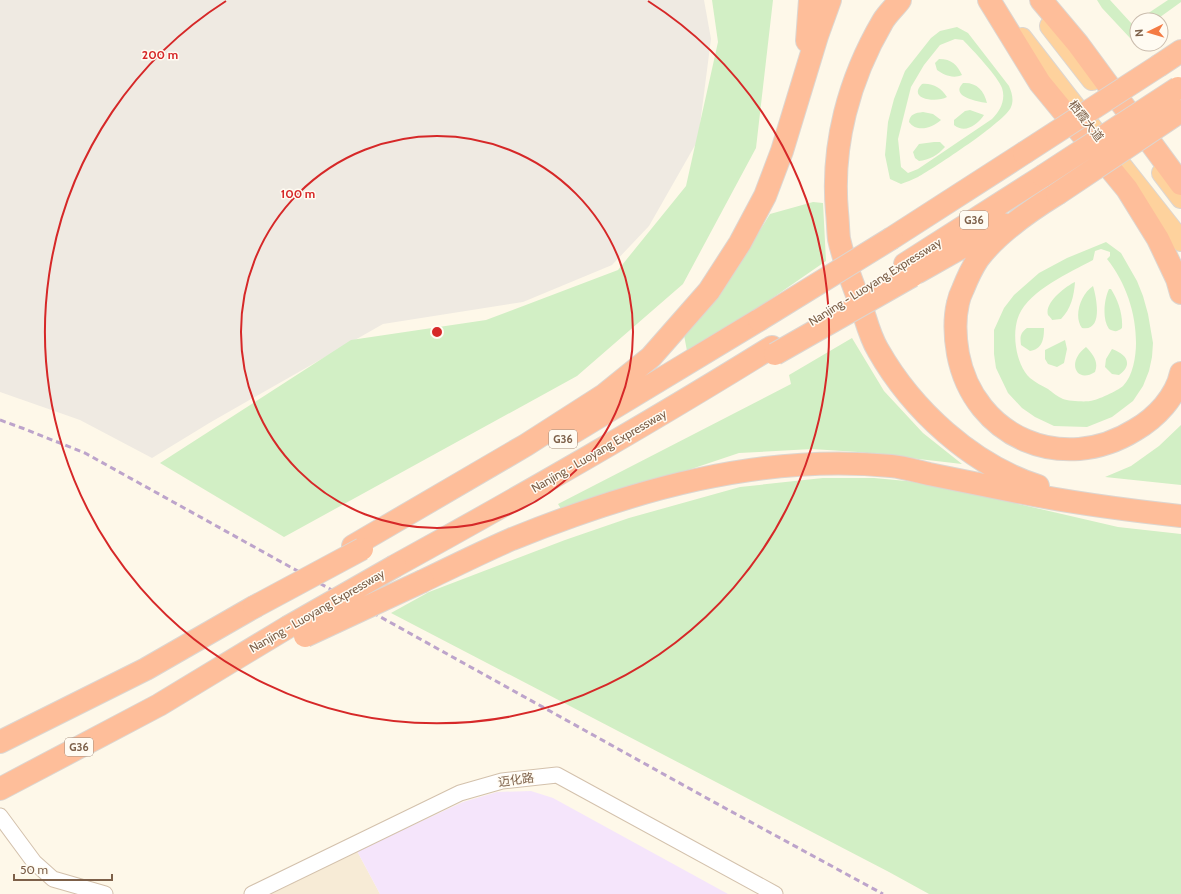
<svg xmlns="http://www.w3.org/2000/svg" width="1181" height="894" font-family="Cabin,'Noto Sans SC',sans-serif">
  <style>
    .residential { fill: #f7ebd6 }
    .industrial { fill: #efeae2 }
    .education { fill: #f5e5fb }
    .green { fill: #d2efc5; fill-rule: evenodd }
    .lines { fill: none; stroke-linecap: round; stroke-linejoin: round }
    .tertiary-casing { stroke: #d3c1ac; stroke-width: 17 }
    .trunk-casing { stroke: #ddd6d0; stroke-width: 22 }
    .motorway-casing { stroke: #ddd6d0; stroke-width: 24 }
    .tertiary { stroke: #fff; stroke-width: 15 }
    .trunk { stroke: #fed29d; stroke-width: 20 }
    .motorway { stroke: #febe9a; stroke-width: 22 }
    .rail { stroke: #bda4cb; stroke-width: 3; stroke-dasharray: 6 4; stroke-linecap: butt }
    .motorway-bridge-casing { stroke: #ddd6d0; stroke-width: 24; stroke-linecap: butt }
    .motorway-bridge { stroke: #febe9a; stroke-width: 22 }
    .ring { fill: none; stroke: #d62828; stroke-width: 2 }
    .labels { text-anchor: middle; stroke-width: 3; stroke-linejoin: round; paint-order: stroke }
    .shield { fill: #fffbf2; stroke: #a48e7c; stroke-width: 1 }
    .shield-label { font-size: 11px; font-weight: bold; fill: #7d6049 }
    .street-label { font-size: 12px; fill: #7d6049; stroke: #fffbf2 }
    .centre { fill: #d62828; stroke: #fffbf2; stroke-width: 2 }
    .ring-label { font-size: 12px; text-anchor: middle; font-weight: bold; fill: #d62828; stroke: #fffbf2; stroke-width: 3; stroke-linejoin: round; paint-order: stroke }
  </style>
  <rect width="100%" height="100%" fill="#fef8e9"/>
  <!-- residential -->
  <path class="residential" d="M357 851 380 894H271Z"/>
  <!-- industrial -->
  <path class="industrial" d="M0 0H704L711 39 698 140 649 226 612 265 523 302 383 324 211 422 152 458 80 420 0 392Z"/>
  <!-- education -->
  <path class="education" d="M531 791 553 798 728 894H380L357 851 463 802 497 792Z"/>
  <!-- green -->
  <path class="green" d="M712 0H773L756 148 683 284 577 376 284 537 160 463 351 340 486 320 618 270 686 186 718 42Z
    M1097 0H1110L1132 24 1137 21V34L1130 38 1102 8Z
    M1168 0H1181V2L1156 20H1138Z
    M957 27 968 33 1009 86C1012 93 1014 100 1011 107 1006 121 934 168 918 177 912 180 906 182 901 184L890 179 885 155 888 122 894 99 905 71 931 38 940 31ZM955 39 963 40C972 49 999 78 1002 88 1006 100 1000 111 992 119L918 169 908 173 901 167 898 139 911 87 924 65 940 45Z
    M939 59C952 59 957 65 962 75 953 79 944 75 937 70L935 63Z
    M963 83C976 82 984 90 987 103 979 102 949 97 963 83Z
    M922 84C933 83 941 88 947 97 936 103 907 99 922 84Z
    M970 110 984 115C977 125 965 134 954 125V120L965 111Z
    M923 112 933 114 941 120C932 128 917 133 909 122 910 114 915 113 923 112Z
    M934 142H940L945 147C938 155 929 160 919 161L915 158 913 152 919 144Z
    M813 202 823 203 826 261 716 337 687 351 684 335 725 287 770 214Z
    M1106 242 1121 253 1137 281 1143 296 1148 314 1153 343 1152 357 1149 371 1143 386 1133 401 1112 417 1087 427 1054 426 1035 417 1022 408 1008 393 996 368 994 354V330L1004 308 1014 295 1039 273 1067 258ZM1101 249 1110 252V256L1107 259C1126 283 1136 313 1136 343 1136 356 1133 376 1123 386 1117 391 1098 400 1090 401 1085 402 1068 401 1063 399 1058 397 1052 392 1048 389 1042 386 1035 382 1030 378 1016 365 1011 333 1019 315 1030 290 1069 273 1093 260L1095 251Z
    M1075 282C1074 296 1071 309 1061 319L1052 320C1052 319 1048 315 1048 315 1044 303 1066 286 1075 282Z
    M1093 286C1097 299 1103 332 1082 328 1073 316 1081 294 1093 286Z
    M1109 289H1111C1118 300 1123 314 1122 328 1117 332 1115 332 1109 329 1102 319 1104 300 1109 289Z
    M1027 328H1044C1044 340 1042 349 1030 351L1021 345C1020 337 1020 333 1027 328Z
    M852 338 884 391 923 433 962 464 858 452 812 449 739 453 563 512 558 504 791 384 789 375Z
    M1065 340 1067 349 1064 363 1057 367 1048 364 1045 359V350Z
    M1086 347C1093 354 1099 362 1095 372 1076 384 1066 362 1086 347Z
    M1112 349C1126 354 1134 364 1119 375L1112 374 1105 367 1106 359Z
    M1181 425V485L1105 477 1131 466 1159 446Z
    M823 478H874L928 483 1118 527 1181 534V894H929L889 872 391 613 429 592 565 540 629 518 740 487Z"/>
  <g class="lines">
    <defs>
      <path id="tertiary" d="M0 816 34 862 53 879 105 894
        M252 894 460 793 502 781 557 775 775 894"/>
      <path id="trunk" d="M1050 26 1092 80
        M1022 38 1066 95 1181 241
        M1162 173 1181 198"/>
      <path id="motorway" d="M900 0C895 7 888 13 883 21 849 79 831 145 837 212 838 221 838 230 839 239 844 261 852 283 861 305 866 320 870 337 878 350 912 410 972 465 1038 486
        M989 0 1040 83 1127 189 1158 239 1177 279 1181 293
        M1041 0 1078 44 1181 184
        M807 41 810 0
        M1160 65 1181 51
        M1057 194C1031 210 996 235 978 259 972 268 967 279 963 289 961 293 959 298 958 303 954 320 955 337 958 354 974 438 1063 475 1135 430 1156 418 1176 397 1181 373
        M892 238 1024 153
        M905 264 1043 176
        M918 272 1003 224
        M572 433 759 320
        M353 546 526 445 604 395 651 357 709 291 740 243 765 196 782 151 817 36 830 0
        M395 566C522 496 648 424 772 347
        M423 581C452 567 482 552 512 539 631 491 760 453 891 466 903 467 916 471 929 474 959 480 988 486 1018 492 1072 503 1126 510 1181 516
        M0 742 146 669 254 607
        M0 789 159 705 288 627"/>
    </defs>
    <!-- tertiary casing -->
    <use href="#tertiary" class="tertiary-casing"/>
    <!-- trunk casing -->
    <use href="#trunk" class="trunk-casing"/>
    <!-- motorway casing -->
    <use href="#motorway" class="motorway-casing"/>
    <!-- tertiary -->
    <use href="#tertiary" class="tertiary"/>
    <!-- trunk -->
    <use href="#trunk" class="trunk"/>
    <!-- motorway -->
    <use href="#motorway" class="motorway"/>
    <!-- rail -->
    <path class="rail" d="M0 420 22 428 85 453 712 801 883 894"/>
    <defs>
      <path id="motorway-bridge" d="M1024 153 1160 65
        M1043 176 1178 88
        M1057 194 1181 111
        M759 320 892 238
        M775 354 912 276
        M254 607 362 549
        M288 627 395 566
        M305 636 423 581"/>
    </defs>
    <!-- motorway-bridge casing -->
    <use href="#motorway-bridge" class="motorway-bridge-casing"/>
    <!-- motorway-bridge -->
    <use href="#motorway-bridge" class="motorway-bridge"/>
  </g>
  <!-- distance rings -->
  <g class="ring">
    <circle cx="437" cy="332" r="196"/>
    <path d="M648 1A392 392 0 1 1 226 1"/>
  </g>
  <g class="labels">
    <!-- shield labels -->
    <g class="shield">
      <rect x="960" y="211" width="28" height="18" rx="3"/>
      <rect x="549" y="430" width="28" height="18" rx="3"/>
      <rect x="65" y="738" width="28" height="18" rx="3"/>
    </g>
    <g class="shield-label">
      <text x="974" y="224">G36</text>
      <text x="563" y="443">G36</text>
      <text x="79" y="751">G36</text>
    </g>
    <!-- street labels -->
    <g class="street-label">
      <text transform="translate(1086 121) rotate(52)" y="4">栖霞大道</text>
      <text transform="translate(875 282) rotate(-32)" y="4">Nanjing - Luoyang Expressway</text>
      <text transform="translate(599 451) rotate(-30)" y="4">Nanjing - Luoyang Expressway</text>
      <text transform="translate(317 611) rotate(-30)" y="4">Nanjing - Luoyang Expressway</text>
      <text transform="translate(516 780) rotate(-8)" y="4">迈化路</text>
    </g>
  </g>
  <circle cx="437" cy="332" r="6" class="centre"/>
  <g class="ring-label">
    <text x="160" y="59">200 m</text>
    <text x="298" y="198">100 m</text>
  </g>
  <!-- north arrow -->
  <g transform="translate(1149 32) rotate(265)"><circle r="19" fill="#fffbf2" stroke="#cbbdae"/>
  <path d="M0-3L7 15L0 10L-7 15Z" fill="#f47b43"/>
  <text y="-6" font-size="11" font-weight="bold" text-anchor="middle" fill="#7d6049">N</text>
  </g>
  <!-- scale -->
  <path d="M14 874v6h98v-6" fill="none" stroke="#7d6049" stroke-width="2"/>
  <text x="20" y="874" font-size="12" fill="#7d6049" stroke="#fffbf2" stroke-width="3" paint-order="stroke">50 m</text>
</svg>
